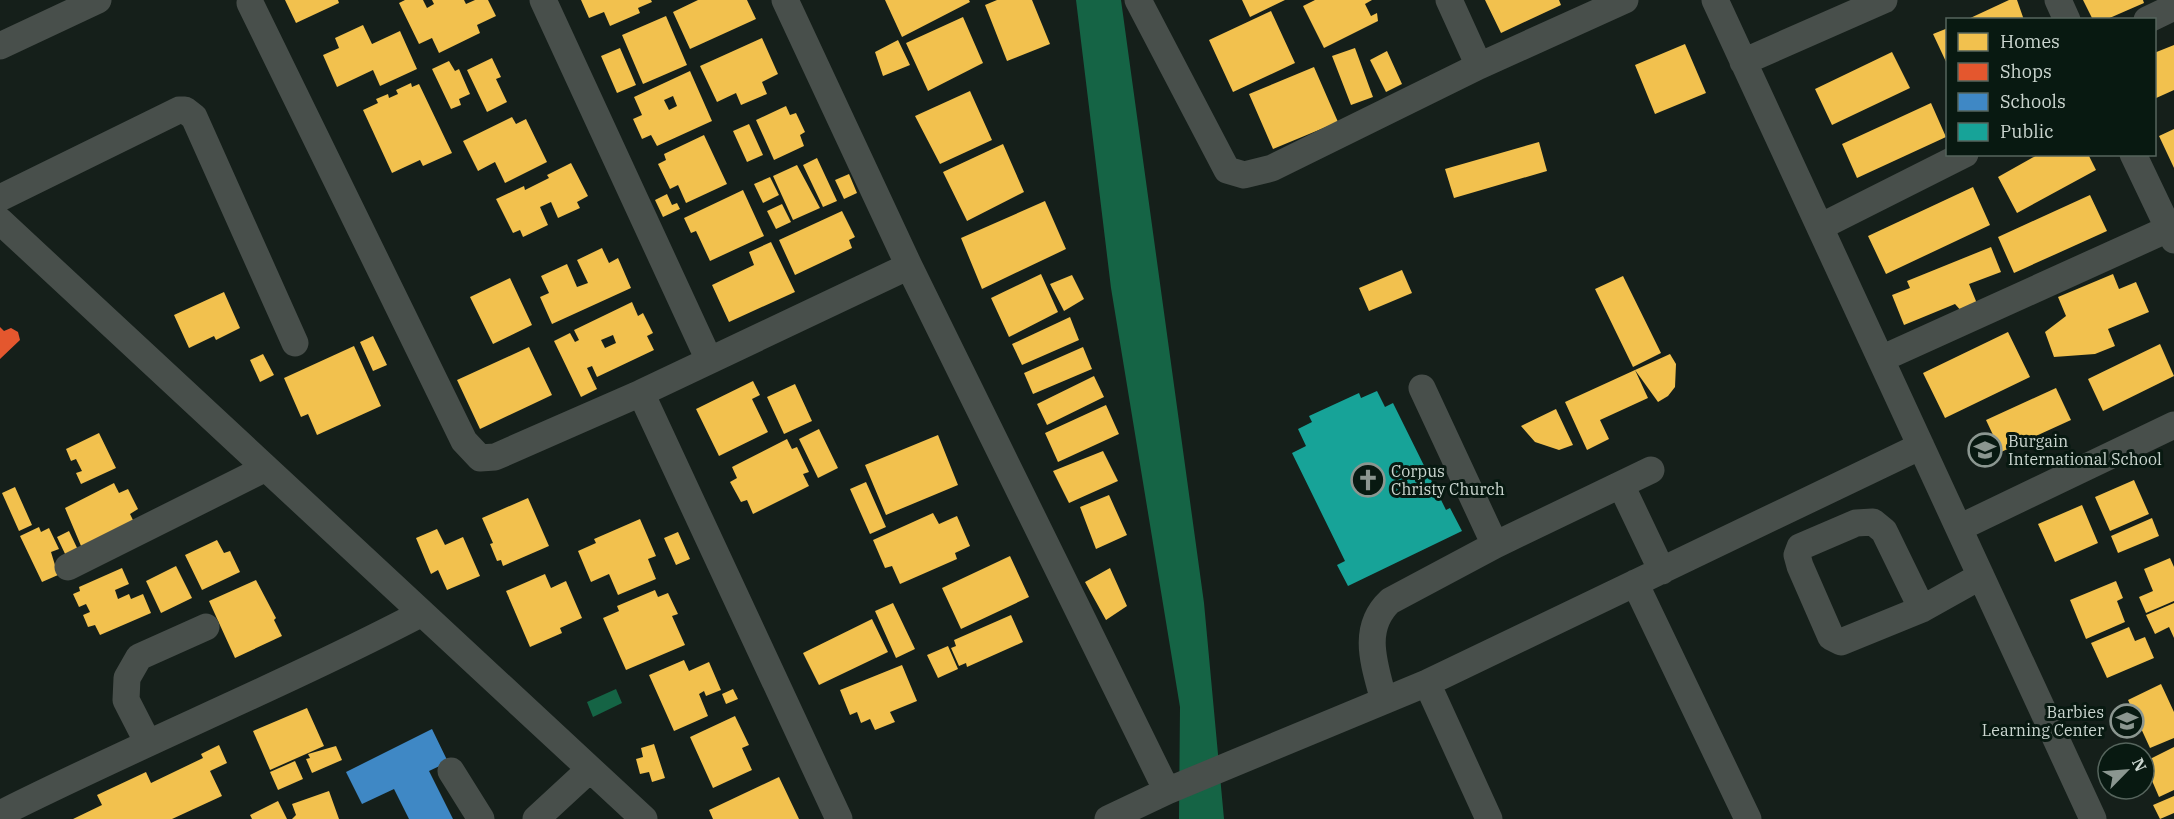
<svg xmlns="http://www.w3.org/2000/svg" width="2174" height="819" font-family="'IBM Plex Serif',serif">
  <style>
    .water { fill: #156445 }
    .homes { fill: #f2c14e; fill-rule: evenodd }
    .shops { fill: #e4572e }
    .schools { fill: #3f88c5 }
    .public { fill: #17a398 }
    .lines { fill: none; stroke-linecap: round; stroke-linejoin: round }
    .minor { stroke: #484f4b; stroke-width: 27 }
    .labels { text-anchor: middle; stroke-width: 6; stroke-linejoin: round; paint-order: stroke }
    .poi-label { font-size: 16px; fill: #cbd6d0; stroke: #081911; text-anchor: start }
  </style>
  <rect width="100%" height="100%" fill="#151f1a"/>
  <!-- water -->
  <path class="water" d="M1076 0H1121L1204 603 1224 819H1179L1180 707 1111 288Z
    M616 689 622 703 593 717 587 702Z"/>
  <!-- homes -->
  <path class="homes" d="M285 0H338L339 3 296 23Z
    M405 0H423L427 8 434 4 432 0H464L466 4 475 0H488L496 16 477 25 480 33 439 53 432 38 419 44 399 3Z
    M581 0H651L652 2 638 8 640 13 610 26 604 12 589 18Z
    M698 0H747L756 19 690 49 673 12Z
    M885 0H969L970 2 902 37Z
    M997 0H1032L1050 44 1007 61 985 5Z
    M1242 0H1285L1250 17Z
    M1315 0H1372L1365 4 1371 16 1377 13 1378 21 1324 48 1303 6Z
    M1485 0H1559L1561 5 1501 33Z
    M2009 0H2017L2024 20H1966Z
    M2083 0H2143L2144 3 2105 20H2093Z
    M1271 11 1295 63 1233 92 1209 40Z
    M666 16 687 65 643 84 622 35Z
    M963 17 983 63 928 91 906 43Z
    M363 25 372 44 400 31 417 69 380 86 373 70 337 87 323 55 339 48 335 38Z
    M1948 28V66L1933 34Z
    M762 38 778 74 762 82 767 94 741 105 736 93 717 102 700 66Z
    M898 40 910 65 883 76 875 52Z
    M1685 44 1706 93 1655 114 1635 65Z
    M2174 45V90L2154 99V53Z
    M620 48 636 85 617 93 601 56Z
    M1355 48 1373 97 1351 105 1332 56Z
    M1387 51 1402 84 1386 92 1370 60Z
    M1892 52 1910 88 1832 125 1815 89Z
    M492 58 501 77 496 79 507 102 487 112 467 70Z
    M449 61 455 71 459 69 470 94 459 99 461 105 451 109 432 69Z
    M1314 67 1338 122 1273 149 1249 94Z
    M690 71 712 121 657 146 651 135 642 139 633 119 642 115 634 97ZM673 96 677 106 669 110 664 100Z
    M411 83 412 87 419 84 452 153 423 166 420 160 392 173 363 110 378 103 376 99 388 94 389 98 398 94 396 90Z
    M970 91 992 140 940 164 915 116Z
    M1931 103 1946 137 1857 178 1842 144Z
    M786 106 790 115 796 113 805 132 800 135 804 146 774 160 756 120Z
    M512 117 516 124 526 119 547 162 505 183 495 162 478 171 463 141Z
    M749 124 763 155 747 162 733 131Z
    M2174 129V168L2159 136Z
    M704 135 727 184 686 203 678 185 670 189 658 164 666 160 664 154Z
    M1539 142 1547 171 1454 198 1445 169Z
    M1003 144 1024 192 967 221 943 172Z
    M2039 154H2088L2096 170 2017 213 1998 177Z
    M817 158 837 201 823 207 803 165Z
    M571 163 588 196 577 202 580 208 558 218 551 202 540 207 548 225 523 237 520 230 513 233 496 199 524 186 525 190 549 178 547 175Z
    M797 165 820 208 793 220 773 176Z
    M849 174 857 193 844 199 835 180Z
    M770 177 779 195 763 203 754 184Z
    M1973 187 1990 225 1886 274 1868 236Z
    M743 190 764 236 710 261 696 231 691 233 684 218Z
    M667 194 672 205 677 203 680 209 663 217 655 200Z
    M2090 195 2107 231 2014 273 1998 237Z
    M1045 201 1066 249 982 289 961 238Z
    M782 204 791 222 776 229 767 211Z
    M842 211 855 237 849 240 852 248 795 275 779 240Z
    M771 242 795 292 729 322 712 285 754 265 749 252Z
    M1991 247 2001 272 1969 284 1978 306 1963 313 1955 304 1904 325 1892 295 1910 288 1907 281Z
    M602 248 609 263 618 258 631 288 552 324 540 297 549 293 541 276 567 264 577 287 588 283 577 260Z
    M1402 270 1412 293 1369 311 1359 288Z
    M1041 274 1058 312 1009 337 991 298Z
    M2113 274 2119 289 2136 282 2149 312 2108 329 2115 346 2095 354 2054 357 2045 332 2066 316 2058 297Z
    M1072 275 1084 299 1064 311 1050 284Z
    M1623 276 1661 353 1633 367 1595 289Z
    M510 278 532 325 493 344 470 297Z
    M224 292 240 328 216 340 214 336 189 348 174 315Z
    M632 302 638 316 643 313 653 333 647 336 654 350 597 377 592 366 587 368 597 389 581 397 554 341 570 333 575 342 579 340 574 330ZM613 335 616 343 605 348 601 340Z
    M1070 317 1079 340 1022 365 1012 344Z
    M2008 332 2030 377 1945 418 1923 373Z
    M373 336 387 365 373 371 360 342Z
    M2160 344 2174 376 2103 411 2088 379Z
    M354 346 381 406 317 435 308 414 301 417 284 378Z
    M529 347 552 395 480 429 457 380Z
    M1083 347 1092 369 1033 394 1024 373Z
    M263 354 274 375 260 382 250 360Z
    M1670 354 1676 364 1675 387 1668 396 1658 402 1635 370Z
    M1635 370 1648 398 1600 420 1609 439 1587 450 1565 402Z
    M1094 376 1104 397 1047 425 1037 404Z
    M753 381 760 395 752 399 768 432 719 456 696 409Z
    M795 384 812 421 784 434 767 397Z
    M2056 388 2071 420 2001 452 1986 420Z
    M1106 405 1119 434 1058 462 1045 433Z
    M1556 409 1573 445 1559 450 1535 442 1521 426Z
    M819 429 838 468 818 478 799 439Z
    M99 433 116 468 81 484 76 473 82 471 76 459 71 461 66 449Z
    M938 435 958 485 886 515 865 465Z
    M787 439 792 449 797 447 809 472 803 474 809 486 753 514 747 500 741 502 730 482 737 478 732 467Z
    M1103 451 1118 481 1069 503 1053 471Z
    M2134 480 2149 514 2110 531 2095 497Z
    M866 482 886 527 870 534 850 489Z
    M114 483 119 493 128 489 138 509 130 514 136 526 84 553 65 508Z
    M15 487 32 525 19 531 2 493Z
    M1109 495 1127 535 1096 549 1080 507Z
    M528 498 549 546 503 566 501 560 497 561 490 544 493 543 482 518Z
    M2082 505 2098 543 2055 562 2038 524Z
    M933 513 939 524 957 516 970 546 955 553 957 559 900 584 892 566 885 568 873 540Z
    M2152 518 2159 536 2118 553 2111 536Z
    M640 519 656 556 648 559 656 579 618 595 609 574 591 582 578 551 596 543 594 539Z
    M39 527 41 532 49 528 59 549 51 552 58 575 42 582 20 536Z
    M437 529 445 545 463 537 480 576 447 590 438 570 431 574 416 538Z
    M69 531 79 552 67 558 57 537Z
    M678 532 690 559 676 565 664 538Z
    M217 540 224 553 230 551 240 572 202 590 185 555Z
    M1010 556 1029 597 961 629 942 588Z
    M2170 558 2174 567V601L2146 613 2139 597 2153 591 2144 569Z
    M176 566 192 598 161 613 146 581Z
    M122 568 129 584 115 590 118 599 129 594 131 599 143 594 151 613 100 635 95 625 88 627 83 615 90 612 86 604 79 607 73 594 80 591 79 587Z
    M1110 568 1127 606 1106 620 1085 582Z
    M545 574 551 588 566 581 582 618 560 628 562 633 530 647 506 591Z
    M256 580 276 618 274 620 282 636 235 658 209 601Z
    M2116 581 2123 598 2117 601 2125 622 2086 639 2070 600Z
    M655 590 658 597 668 593 678 614 672 616 685 645 626 670 603 618 619 611 617 606Z
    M893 603 915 649 896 658 875 611Z
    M2174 603V638L2169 627 2155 634 2146 615Z
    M1011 615 1023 642 967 667 966 663 959 666 951 648 956 646 954 640Z
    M872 619 888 652 819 685 803 653Z
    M2129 627 2135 641 2145 637 2154 658 2107 678 2091 643Z
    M948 646 958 669 938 678 927 655Z
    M684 660 689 671 709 662 721 690 706 696 704 691 699 694 708 716 674 731 649 675Z
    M902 665 917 701 890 712 895 722 875 730 870 719 861 723 857 712 850 715 840 690Z
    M2161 684 2174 712V738L2150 748 2128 700Z
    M733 689 738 699 726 704 722 694Z
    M307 708 324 746 270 770 253 731Z
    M735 716 749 745 742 748 752 770 713 788 690 737Z
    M654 744 665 778 652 782 649 772 640 774 636 759 643 757 641 748Z
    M219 745 227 763 210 771 222 796 172 819H73L102 805 97 795 146 772 151 783 203 758 201 754Z
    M336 746 342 760 312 773 306 759 310 758 308 754Z
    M2174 747V790L2159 797 2144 762Z
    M295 761 303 779 278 790 270 772Z
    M779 777 799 819H713L709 810Z
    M329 791 339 819H292L296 815 292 804Z
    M2174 796V813L2160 819 2153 805Z
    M278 801 287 819H252L250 815Z"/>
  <!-- shops -->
  <path class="shops" d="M0 327 4 331 11 328 18 332 20 340 0 359Z"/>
  <!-- schools -->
  <path class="schools" d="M432 729 448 762 429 771 453 819H409L394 789 362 804 346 772Z"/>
  <!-- public -->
  <path class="public" d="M1377 391 1385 407 1393 403 1446 510 1450 508 1462 531 1348 586 1337 565 1345 561 1292 453 1306 446 1298 429 1312 422 1309 416 1359 393 1361 398Z"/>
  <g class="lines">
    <!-- minor -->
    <path class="minor" d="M543 0 709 360
      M785 0 909 266 1167 791
      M1138 0 1227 170 1244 175 1272 168 1479 66 1625 0
      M1449 0 1479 66
      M1715 0 2093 819
      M2058 0 2067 20
      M250 3 464 441 480 458 495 457 641 393 909 266
      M2147 20 2174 7
      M0 46 98 0
      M1743 62 1884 0
      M2133 154 2174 240
      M0 198 179 110H185L194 117 295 343
      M0 221 644 819
      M1820 227 1965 154
      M1881 359 2168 229 2174 222
      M1422 388 1495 545
      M641 393 839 819
      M1621 485 1662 571
      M1959 528 2174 425
      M68 567 266 468
      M1635 583 1748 819
      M1922 609 1884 531 1873 522 1856 523 1800 547 1797 555 1800 566 1831 637 1841 642 1922 609 1981 576
      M1427 683 1489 819
      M1384 701C1375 666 1360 629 1390 601L1495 545 1651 470
      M148 743 126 700 127 678 139 657 206 627
      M451 771 481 819
      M0 814C139 744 284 685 422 613
      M536 819 590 769
      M1108 819 1167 791 1427 683 1921 446"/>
  </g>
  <!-- icons -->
  <defs>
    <symbol id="school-ring" viewBox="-11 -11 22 22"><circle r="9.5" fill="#081911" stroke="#8b9690" stroke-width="1.5"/><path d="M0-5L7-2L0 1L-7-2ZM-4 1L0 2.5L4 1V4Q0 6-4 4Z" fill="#8b9690"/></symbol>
    <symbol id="church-ring" viewBox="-11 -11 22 22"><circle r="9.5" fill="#081911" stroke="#8b9690" stroke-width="1.5"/><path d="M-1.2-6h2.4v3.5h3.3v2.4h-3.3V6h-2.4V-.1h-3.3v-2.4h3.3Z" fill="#8b9690"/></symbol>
  </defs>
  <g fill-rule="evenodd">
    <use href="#school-ring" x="1966" y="431" width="38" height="38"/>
    <use href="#church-ring" x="1349" y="461" width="38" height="38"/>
    <use href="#school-ring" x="2108" y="702" width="38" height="38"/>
  </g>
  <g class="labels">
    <!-- poi labels -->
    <g class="poi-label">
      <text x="2008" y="447">Burgain<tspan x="2008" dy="18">International School</tspan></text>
      <text x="1391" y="477">Corpus<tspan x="1391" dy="18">Christy Church</tspan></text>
      <text x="2104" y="718" text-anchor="end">Barbies<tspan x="2104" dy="18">Learning Center</tspan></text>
    </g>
  </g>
  <!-- legend -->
  <rect x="1946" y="18" width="210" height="138" fill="#081911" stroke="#56655d" stroke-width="1.5"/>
  <rect x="1958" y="33" width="30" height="18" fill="#f2c14e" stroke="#56655d" stroke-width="1.5"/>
  <text x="2000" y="48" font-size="18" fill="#cbd6d0">Homes</text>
  <rect x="1958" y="63" width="30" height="18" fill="#e4572e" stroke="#56655d" stroke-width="1.5"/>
  <text x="2000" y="78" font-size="18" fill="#cbd6d0">Shops</text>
  <rect x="1958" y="93" width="30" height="18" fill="#3f88c5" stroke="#56655d" stroke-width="1.5"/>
  <text x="2000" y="108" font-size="18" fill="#cbd6d0">Schools</text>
  <rect x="1958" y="123" width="30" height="18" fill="#17a398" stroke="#56655d" stroke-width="1.5"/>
  <text x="2000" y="138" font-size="18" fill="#cbd6d0">Public</text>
  <!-- north arrow -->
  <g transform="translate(2126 771) rotate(65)"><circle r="28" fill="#081911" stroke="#56655d" stroke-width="1.5"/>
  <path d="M0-4.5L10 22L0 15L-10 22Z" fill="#8b9690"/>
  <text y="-9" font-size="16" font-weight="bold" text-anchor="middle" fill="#cbd6d0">N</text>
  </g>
</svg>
